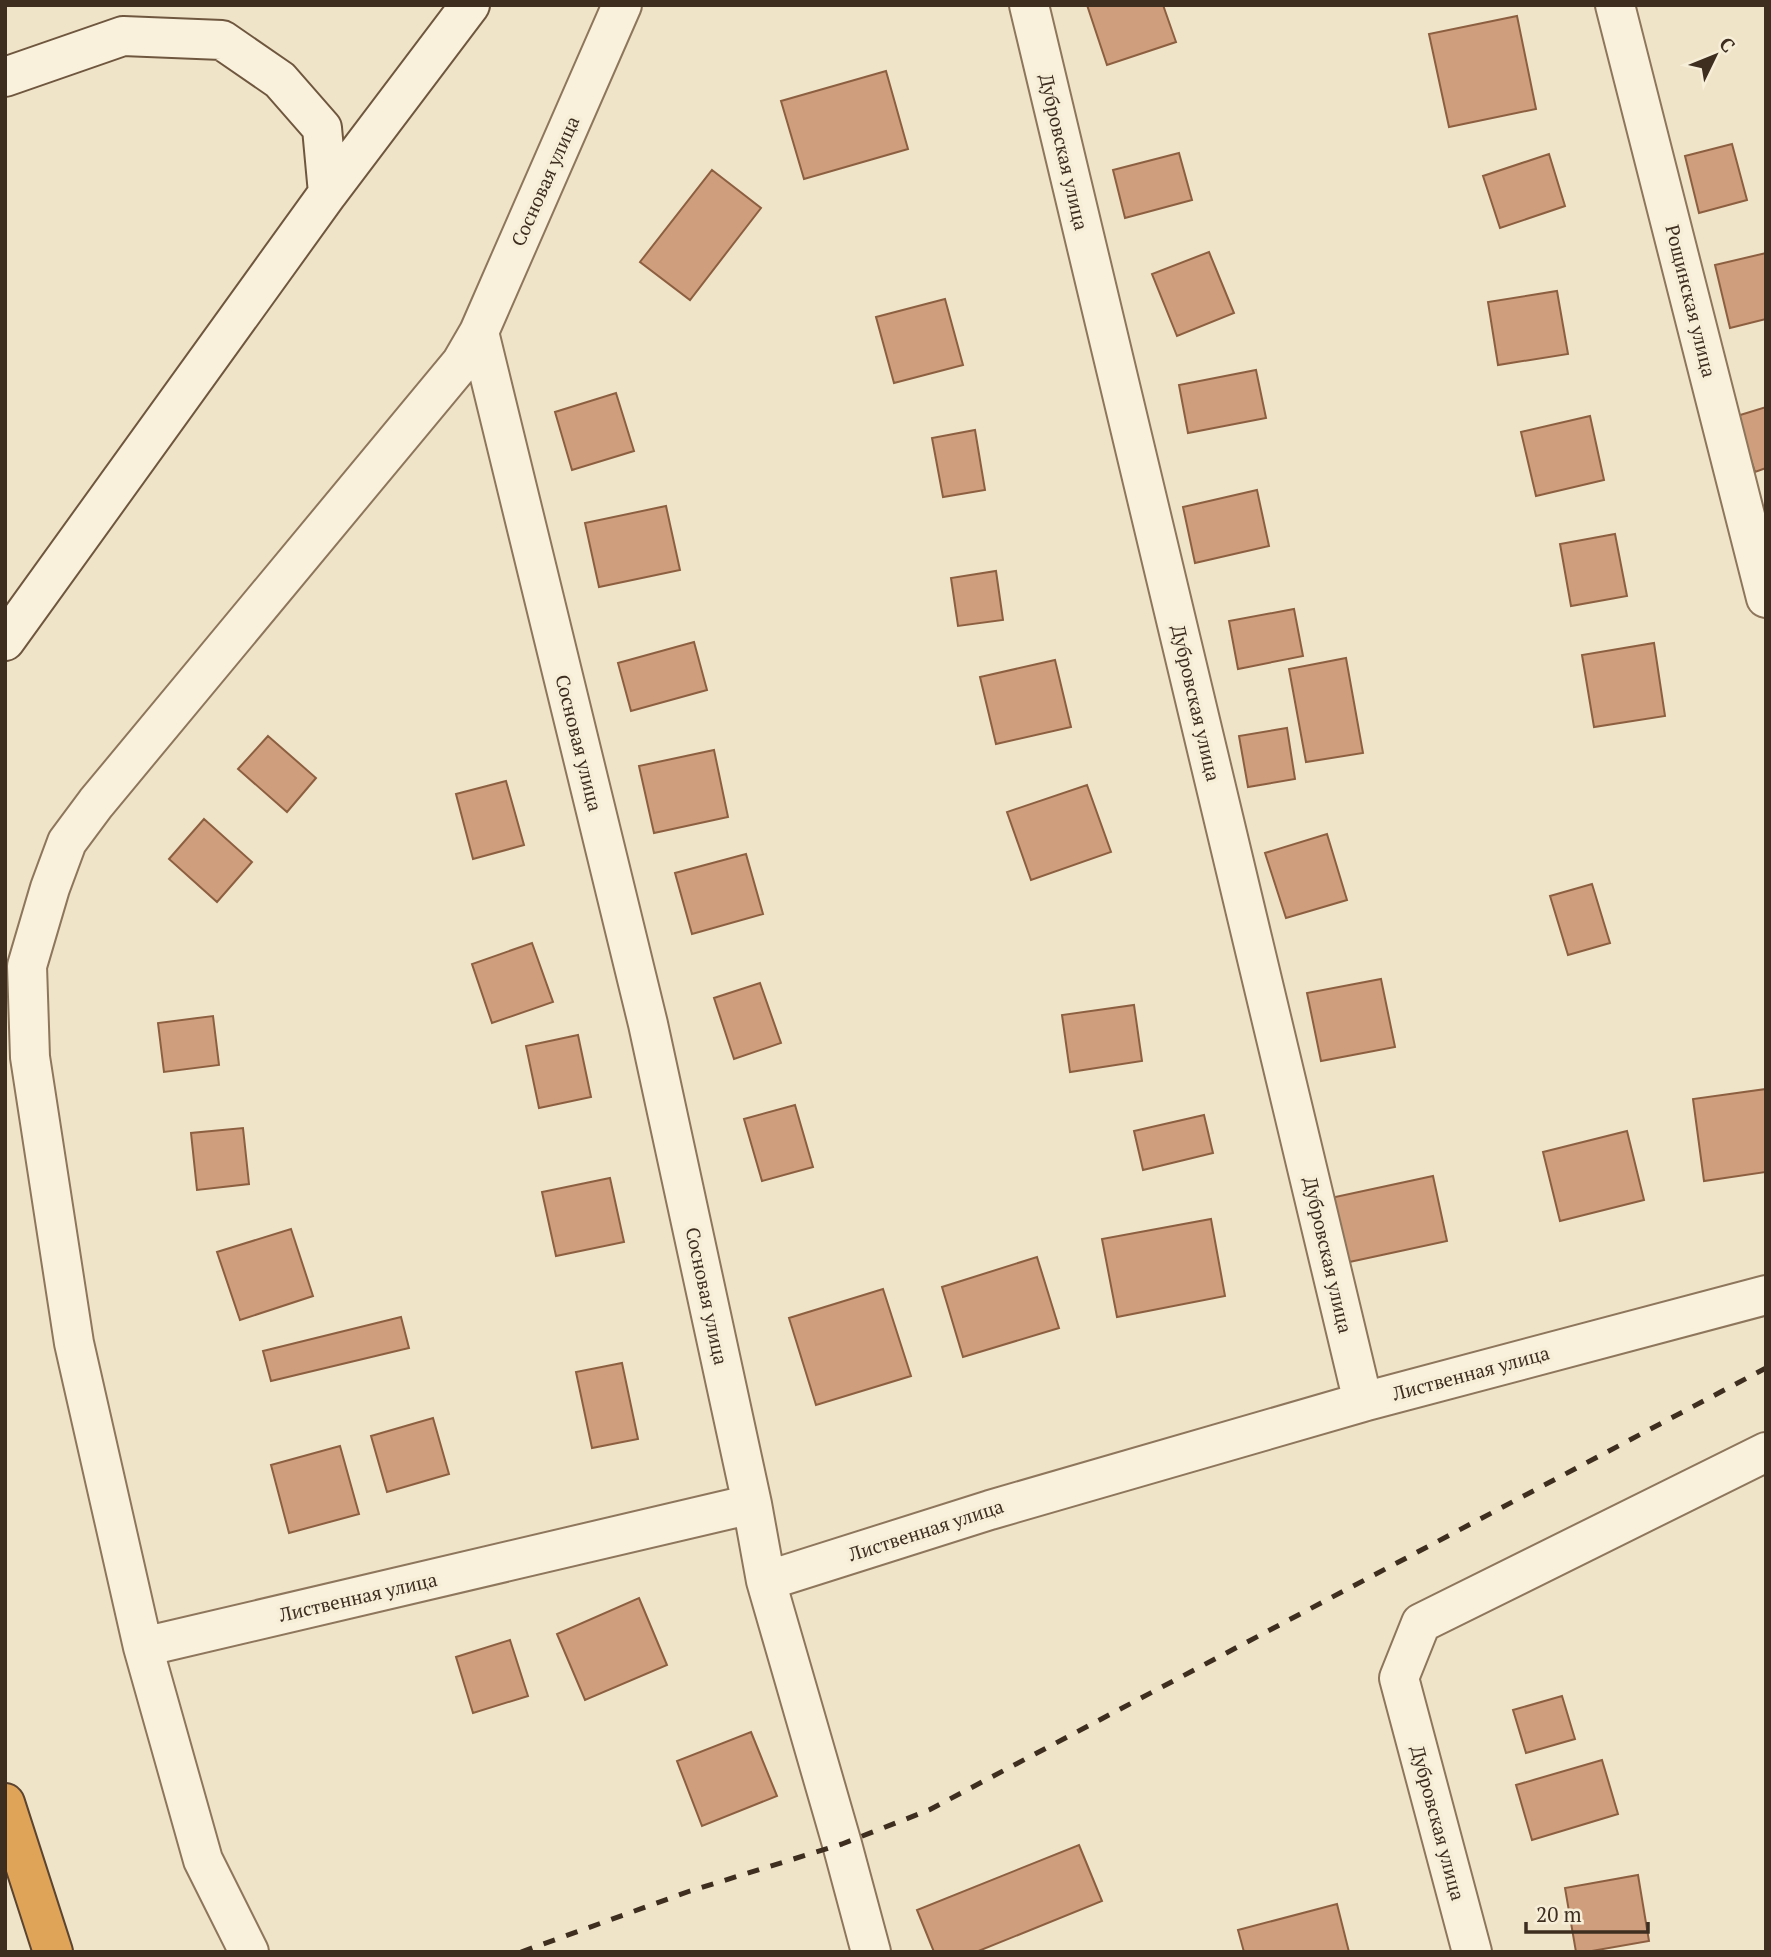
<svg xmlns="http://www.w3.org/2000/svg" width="1771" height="1957" font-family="'PT Serif',serif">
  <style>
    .building { fill: #cf9f7d; stroke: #8d5f41; stroke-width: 2 }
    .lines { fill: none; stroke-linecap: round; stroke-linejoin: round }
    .street-casing { stroke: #8d765c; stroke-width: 42 }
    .secondary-casing { stroke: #6f573f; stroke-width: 42 }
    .highway-casing { stroke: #5b4430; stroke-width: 42 }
    .street { stroke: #faf1dc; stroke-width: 38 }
    .secondary { stroke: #faf1dc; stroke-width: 38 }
    .highway { stroke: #e0a458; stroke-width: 38 }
    .rail { stroke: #3d2e20; stroke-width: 5; stroke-dasharray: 12 12; stroke-linecap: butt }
    .labels { text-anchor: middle; stroke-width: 7; stroke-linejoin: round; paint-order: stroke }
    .street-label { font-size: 19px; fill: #3d2e20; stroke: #f7eed8 }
  </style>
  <rect width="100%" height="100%" fill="#f0e4c8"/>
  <!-- building -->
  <path class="building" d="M1087 5H1163L1176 42 1107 65Z
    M1517 16 1536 109 1449 127 1429 34Z
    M886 71 908 149 804 179 781 101Z
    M1732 144 1747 200 1699 213 1685 156Z
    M1179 153 1192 200 1125 218 1113 170Z
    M1549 154 1565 206 1500 228 1483 176Z
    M712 170 761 208 690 300 640 262Z
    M1209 252 1234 313 1177 336 1152 274Z
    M1766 253V319L1730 328 1715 265Z
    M1557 291 1568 354 1498 365 1488 302Z
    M945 299 963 365 894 383 876 317Z
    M1256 370 1266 418 1188 433 1179 385Z
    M616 393 634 451 572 470 555 412Z
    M1766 407V468L1755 472 1737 416Z
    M1590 416 1604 480 1536 496 1521 432Z
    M975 430 985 490 943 497 932 438Z
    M1257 490 1269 546 1195 563 1183 507Z
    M666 506 680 570 599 587 585 523Z
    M1615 534 1627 596 1571 606 1560 544Z
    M996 571 1003 620 958 626 951 578Z
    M1294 609 1303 656 1238 669 1229 621Z
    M694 642 707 690 631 711 618 663Z
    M1654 643 1665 716 1594 727 1582 655Z
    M1346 658 1363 753 1306 762 1289 669Z
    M1055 660 1071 727 996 744 980 677Z
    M1287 728 1295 779 1248 787 1239 736Z
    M268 736 316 778 287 812 238 769Z
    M714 750 728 817 654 833 639 766Z
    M506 781 524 845 473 859 456 794Z
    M1087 785 1111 852 1031 880 1007 812Z
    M204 819 252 862 217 902 169 859Z
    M1327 834 1347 900 1286 918 1265 853Z
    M746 854 763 914 692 934 675 873Z
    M1592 884 1610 943 1568 955 1550 896Z
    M532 943 553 1002 492 1023 472 964Z
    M1381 979 1395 1047 1321 1061 1307 993Z
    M760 983 781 1043 734 1059 714 998Z
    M1134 1005 1142 1061 1070 1072 1062 1015Z
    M213 1016 219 1065 164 1072 158 1023Z
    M578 1035 591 1097 539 1108 526 1046Z
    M1766 1089V1172L1704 1181 1693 1099Z
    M795 1105 813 1167 762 1181 744 1119Z
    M1204 1115 1213 1153 1143 1170 1134 1131Z
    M243 1128 249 1184 197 1190 191 1133Z
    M1627 1131 1644 1200 1560 1221 1543 1152Z
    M1433 1176 1447 1241 1340 1264 1326 1199Z
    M610 1178 624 1242 556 1256 542 1192Z
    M1211 1219 1225 1296 1117 1317 1102 1239Z
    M291 1229 313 1296 240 1320 217 1252Z
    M1037 1257 1059 1328 963 1357 942 1287Z
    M883 1289 911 1376 816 1405 789 1318Z
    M401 1317 409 1348 271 1381 263 1351Z
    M622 1363 638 1439 592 1448 576 1372Z
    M433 1418 449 1474 387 1492 371 1436Z
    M340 1446 359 1514 289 1533 271 1465Z
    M639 1598 667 1665 585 1700 557 1634Z
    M510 1640 528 1696 473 1713 456 1657Z
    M1562 1696 1575 1739 1526 1753 1513 1710Z
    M751 1732 777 1796 702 1826 677 1761Z
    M1602 1760 1618 1814 1532 1840 1516 1785Z
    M1079 1845 1102 1901 976 1952H934L917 1910Z
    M1638 1875 1649 1941 1586 1952H1576L1565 1888Z
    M1337 1904 1349 1952H1244L1238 1930Z"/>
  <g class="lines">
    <defs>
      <path id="street" d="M622 5 479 332 648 1024 752 1504
        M1029 5 1363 1402
        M1615 5 1766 598
        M766 1581 842 1844 871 1952
        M143 1647 752 1504 766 1581 990 1510 1363 1402 1766 1295
        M249 1952 203 1860 143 1647 74 1343 30 1057 27 966 50 888 67 842 96 803 461 363 479 332
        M1472 1952 1399 1678 1421 1623 1766 1452"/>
      <path id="secondary" d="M5 77 123 36 222 40 280 80 322 128 328 193
        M5 641 328 193 470 5"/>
      <path id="highway" d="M5 1803 53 1952"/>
    </defs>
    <!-- street casing -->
    <use href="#street" class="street-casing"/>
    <!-- secondary casing -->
    <use href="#secondary" class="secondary-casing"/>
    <!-- highway casing -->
    <use href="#highway" class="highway-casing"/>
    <!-- street -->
    <use href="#street" class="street"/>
    <!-- secondary -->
    <use href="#secondary" class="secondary"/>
    <!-- highway -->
    <use href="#highway" class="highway"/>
    <!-- rail -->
    <path class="rail" d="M521 1952 690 1891 842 1844 929 1810 1766 1368"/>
  </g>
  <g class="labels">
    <!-- street labels -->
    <g class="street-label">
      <text transform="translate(1064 152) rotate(77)" y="7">Дубровская улица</text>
      <text transform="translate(545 181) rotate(-66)" y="7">Сосновая улица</text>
      <text transform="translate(1691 301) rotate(76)" y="7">Рощинская улица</text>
      <text transform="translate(1196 703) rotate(77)" y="7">Дубровская улица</text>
      <text transform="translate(579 743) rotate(76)" y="7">Сосновая улица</text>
      <text transform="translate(1328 1255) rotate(77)" y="7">Дубровская улица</text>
      <text transform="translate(707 1296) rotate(78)" y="7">Сосновая улица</text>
      <text transform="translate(1471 1373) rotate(-15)" y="7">Лиственная улица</text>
      <text transform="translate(926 1530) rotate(-18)" y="7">Лиственная улица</text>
      <text transform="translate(358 1597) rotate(-13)" y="7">Лиственная улица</text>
      <text transform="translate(1438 1823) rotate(75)" y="7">Дубровская улица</text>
    </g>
  </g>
  <!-- border -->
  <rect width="1771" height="1957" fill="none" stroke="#3d2e20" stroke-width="14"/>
  <!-- north arrow -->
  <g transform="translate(1715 56) rotate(47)" stroke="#f7eed8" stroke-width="5" paint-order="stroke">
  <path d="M0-5L12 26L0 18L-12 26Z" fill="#3d2e20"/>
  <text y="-10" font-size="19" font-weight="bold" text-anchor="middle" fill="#3d2e20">С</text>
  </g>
  <!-- scale -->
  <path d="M1526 1922v10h122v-10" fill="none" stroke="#3d2e20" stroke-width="3.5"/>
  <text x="1536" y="1922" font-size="21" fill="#3d2e20" stroke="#f7eed8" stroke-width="5" paint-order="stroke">20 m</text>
</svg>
